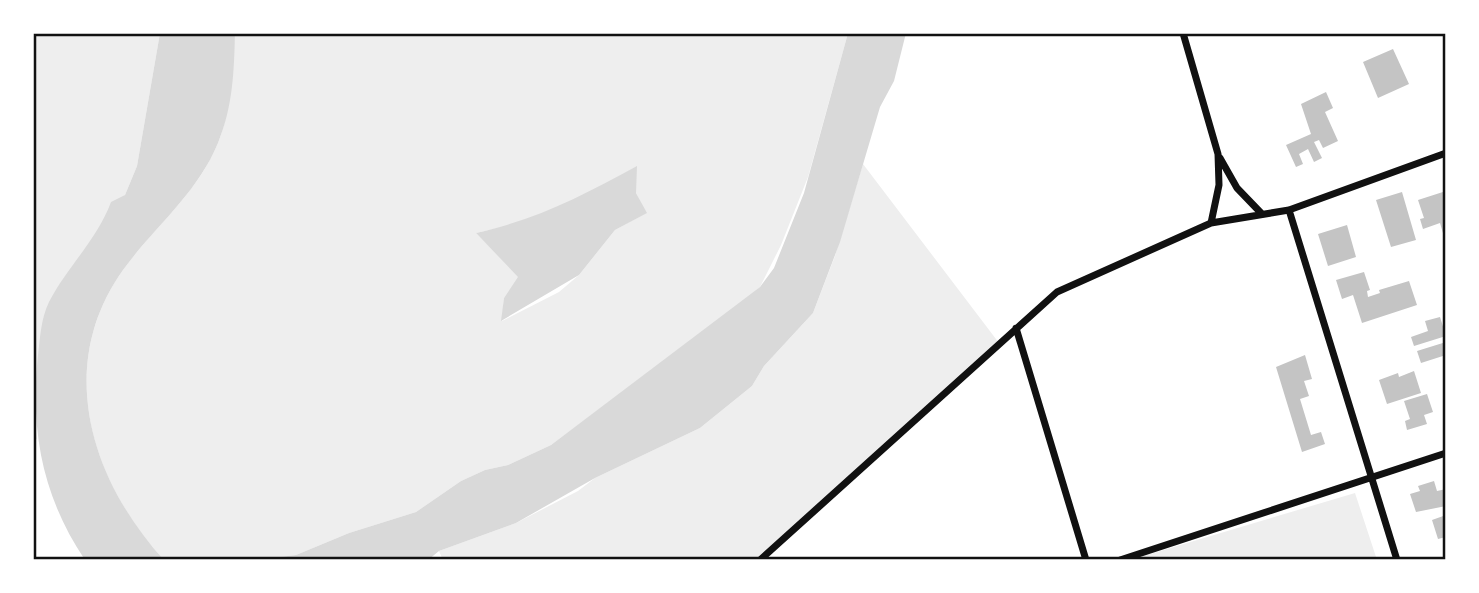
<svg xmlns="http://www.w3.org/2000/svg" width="1479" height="593" font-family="'Varela Round',sans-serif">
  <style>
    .green { fill: #eee; fill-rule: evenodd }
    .water { fill: #d9d9d9 }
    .building { fill: #c4c4c4 }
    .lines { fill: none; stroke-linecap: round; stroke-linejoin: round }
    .minor { stroke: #111; stroke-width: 7 }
    .neatline { fill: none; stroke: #111; stroke-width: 2.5 }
  </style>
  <rect width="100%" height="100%" fill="#fff"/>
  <!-- green -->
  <path class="green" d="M33 33H160L137 166 125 195 60 284 34 416 37 439 33 441Z
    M235 33H848L808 177 781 245 760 287 738 306 551 445 508 465 485 470 461 481 416 512 349 533 296 555 257 560H164C90 480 55 365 123 270 154 227 197 194 218 143 232 109 231 70 235 33ZM636 167V193L646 213 615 230 579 275 559 292 502 321 504 298 519 277 476 233 507 226 571 203Z
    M863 164 999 343 760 560H443L439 551 516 523 578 491 595 478 700 428 752 386 764 366 813 313 835 256Z
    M1355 493 1377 560H1130Z"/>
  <!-- water -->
  <path class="water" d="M160 33H235C234 72 233 106 218 143 197 194 155 226 123 270 55 365 90 479 164 560H85C42 496 30 430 38 355 40 338 41 318 49 302 67 267 97 240 111 202L125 195 137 166Z
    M848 33H906L894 81 880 107 840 242 813 313 764 366 752 386 700 428 595 478 516 523 439 551 428 560H257L296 555 349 533 416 512 461 481 485 470 508 465 551 445 760 287 774 268 804 193Z
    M637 166 636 193 647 213 615 230 579 275 501 321 504 298 518 277 476 233C538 219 582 196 637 166Z"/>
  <!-- building -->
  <path class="building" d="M1393 49 1409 84 1378 98 1363 62Z
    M1326 92 1333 108 1325 112 1338 141 1323 148 1319 140 1314 142 1322 158 1314 162 1308 149 1299 154 1303 164 1296 167 1286 145 1311 134 1301 104Z
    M1446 191V240H1445L1440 223 1423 229 1420 219 1424 218 1418 200Z
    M1402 192 1416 240 1391 247 1376 200Z
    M1347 225 1356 257 1328 266 1318 234Z
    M1364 272 1370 290 1367 291 1368 297 1380 293 1379 290 1409 281 1417 305 1362 323 1353 295 1342 299 1336 280Z
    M1440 317 1446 336 1414 346 1411 337 1428 331 1425 321Z
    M1446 342V355L1421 363 1417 351Z
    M1305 355 1312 379 1304 381 1309 396 1300 399 1311 435 1321 432 1325 444 1302 452 1276 367Z
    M1414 371 1421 393 1387 404 1379 380 1398 373 1399 377Z
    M1427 394 1433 412 1424 415 1427 424 1407 430 1405 421 1410 419 1404 401Z
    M1434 481 1437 491 1446 489V506L1416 512 1410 494 1420 491 1418 486Z
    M1446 515V537L1438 539 1432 520Z"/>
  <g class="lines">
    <!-- minor -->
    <path class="minor" d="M1183 33 1218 154 1219 185 1211 223
      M1220 158 1237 188 1262 214
      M1289 210 1397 560
      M1016 328 1086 560
      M760 560 1057 292 1211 223 1289 210 1446 153
      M1120 560 1446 453"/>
  </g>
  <!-- border -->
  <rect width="1479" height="593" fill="none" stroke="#ffffff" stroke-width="70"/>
  <rect x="35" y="35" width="1409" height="523" class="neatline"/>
</svg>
